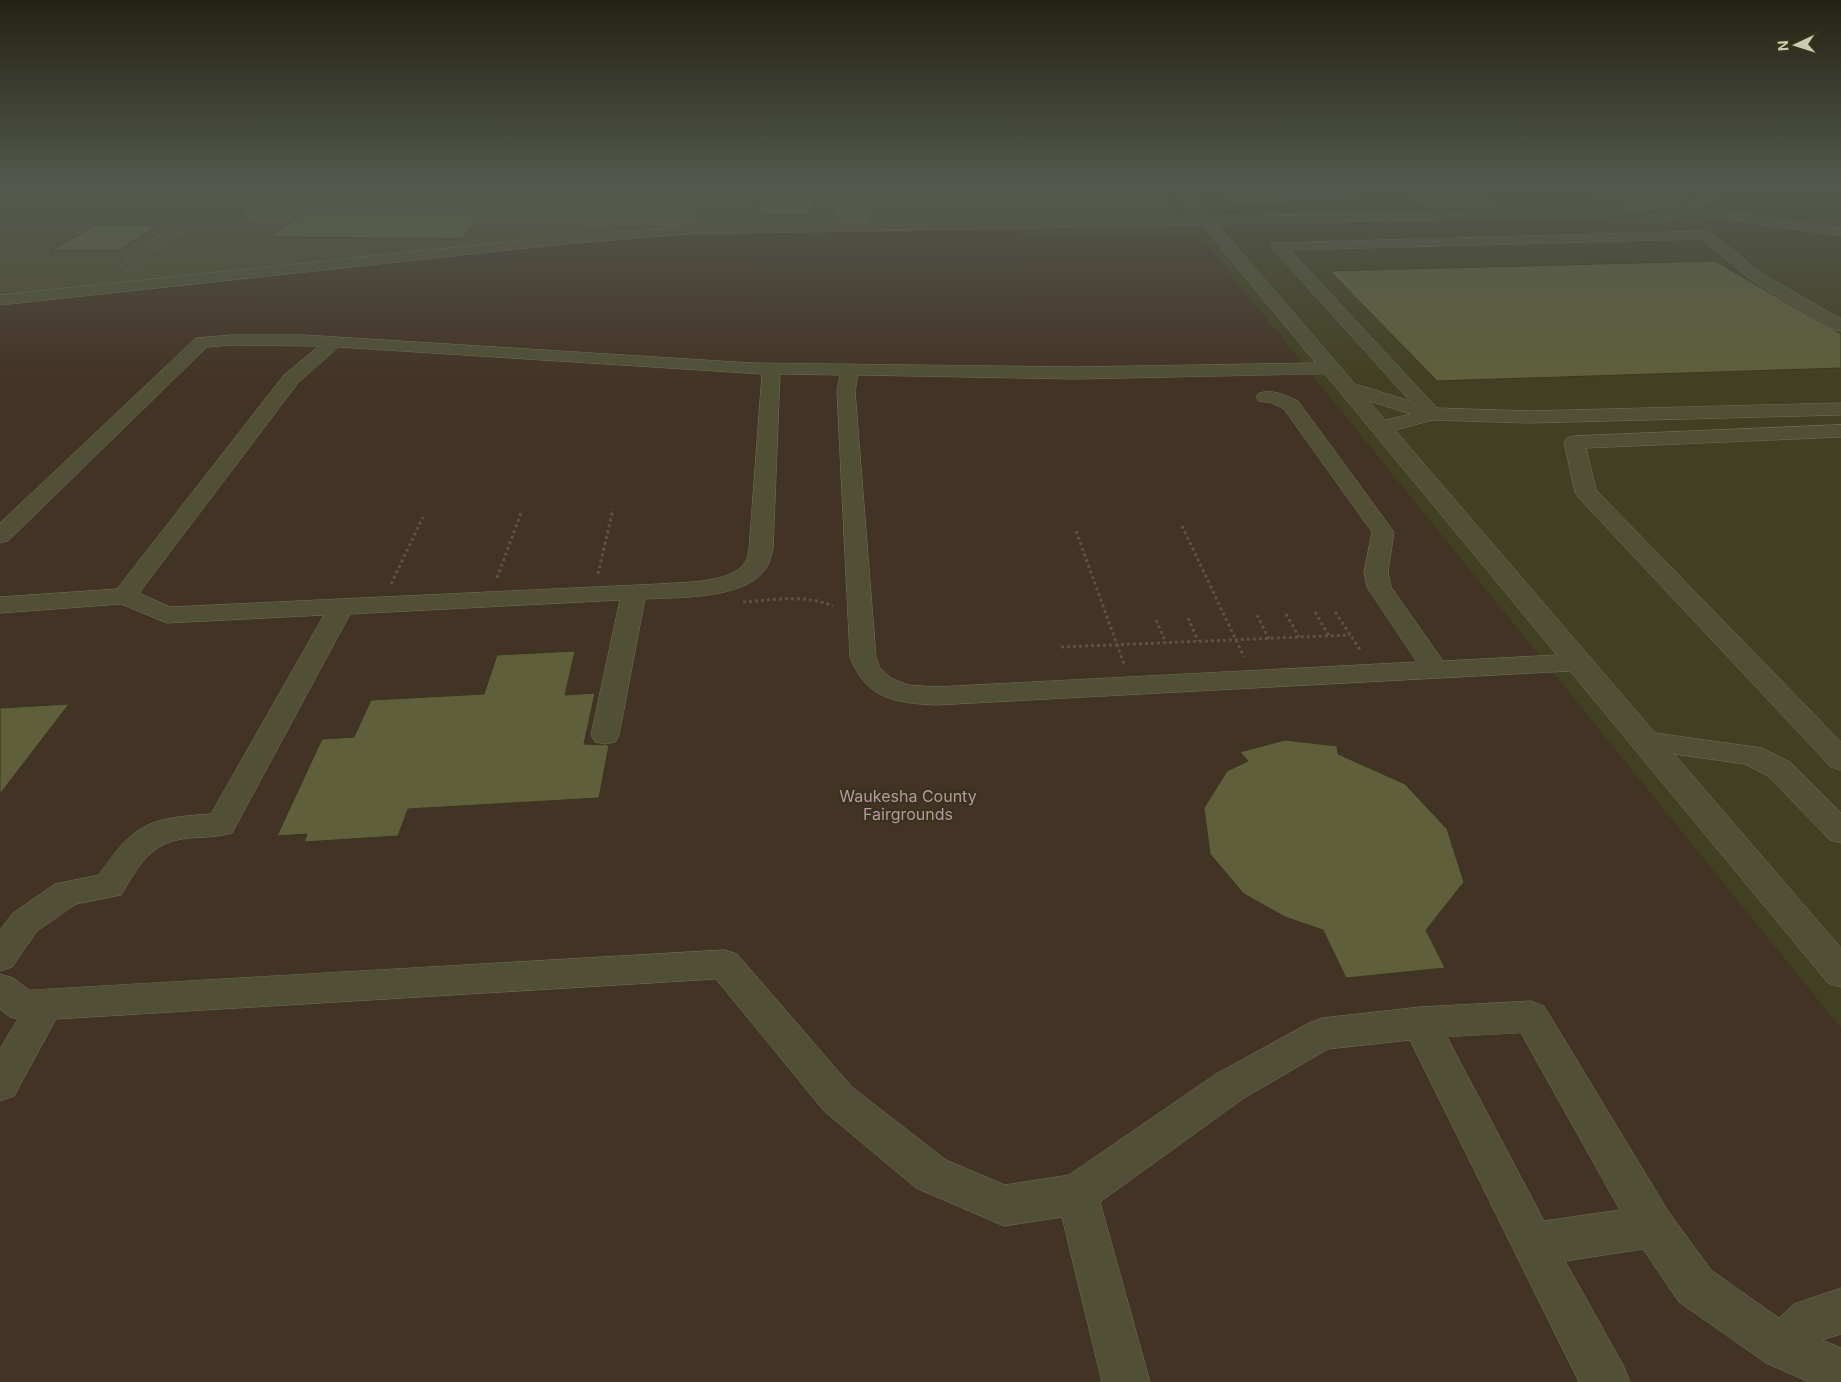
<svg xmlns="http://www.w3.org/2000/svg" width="1841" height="1382" font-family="Inter,sans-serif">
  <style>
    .airport { fill: #4f4e31 }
    .green { fill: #433325 }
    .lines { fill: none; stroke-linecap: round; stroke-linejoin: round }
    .taxiway { fill: #5e5c3d; fill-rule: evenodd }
    .building { fill: #5f5f3b; stroke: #38371e }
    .minor-casing { stroke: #717158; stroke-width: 1 }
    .path { stroke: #5f5043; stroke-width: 3; stroke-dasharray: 3 3; stroke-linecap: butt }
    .minor { fill: #515037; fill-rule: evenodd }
    .labels { text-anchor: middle; stroke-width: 4.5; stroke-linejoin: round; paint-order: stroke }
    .park-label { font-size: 16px; fill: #bc95a4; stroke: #36351c }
  </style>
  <rect width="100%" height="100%" fill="#424022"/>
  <!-- airport -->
  <path class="airport" d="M0 187H1163L1176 213 1169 217 770 224 633 230 0 297Z"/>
  <!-- green -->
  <path class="green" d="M942 228 1082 236 1184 235 1199 239 1206 244 1841 1028V1382H0V303L581 241C702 232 821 230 942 228Z"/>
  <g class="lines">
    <!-- taxiway -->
    <path class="taxiway" d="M842 187H876L872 215 867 223 854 226 841 223 836 215Z
      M262 201 680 204 693 207 698 215 693 223 680 226 262 223 249 220 244 212 249 204Z"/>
  </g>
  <!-- building -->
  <path class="building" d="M768 187H818L810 215 757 214Z
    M1401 187H1472L1502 208 1429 209Z
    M334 190H420L507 191 461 239 269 237Z
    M95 225H159L117 251H50Z
    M1715 261 1841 334V368L1437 381 1330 271Z
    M575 651 565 695 595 693 584 744 609 745 599 798 408 809 398 836 304 842 307 834 277 836 322 739 354 737 371 700 484 694 497 655Z
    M69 704 0 794V708Z
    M1285 740 1337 746 1338 754 1405 784 1447 829 1464 882 1426 930 1445 968 1346 978 1323 930 1285 917 1244 894 1210 854 1204 808 1227 771 1248 761 1240 752Z"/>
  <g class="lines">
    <defs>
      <path id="minor" d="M732 187H745L727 225 1195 216 1172 187H1185L1210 216 1595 209 1632 206 1618 202 1594 190 1593 187H1608L1628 196 1653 201 1669 192 1672 187H1684L1679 197 1671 203C1688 206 1700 207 1704 187H1716V195L1704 208 1841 228V236L1691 214 1655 223H1642L1640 220 1642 217 1670 211C1646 208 1620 216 1595 217L1217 224 1355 384 1410 401 1273 249 1271 246 1273 243 1705 231 1710 232 1764 275 1841 319V331L1835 330 1752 281 1702 239 1290 250 1437 408 1529 411 1841 403V415L1529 423 1433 420 1395 430 1655 733 1762 748 1790 762 1841 813V843L1830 840 1768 776 1745 764 1674 754 1841 948V987L1828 983 1570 671 936 705C895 703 866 699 850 657L837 391 840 375 780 374 773 550C771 555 770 560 768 565 750 600 679 597 645 599L619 735 615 742 605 744 595 742 591 735 620 600 350 614 232 833C218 837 204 837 189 838 150 842 140 864 121 895L76 904 37 931 12 967 0 971V930L13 913 55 884 99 875C134 823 149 818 211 814L324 615 167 623 121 604 0 613V597L117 589 284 375 319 346 231 345 207 347 8 541 0 543V523L196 338 231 335H304L752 363 1075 367 1316 363 1202 225 688 234 564 244 0 305V295L564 236 713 225ZM339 347 762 374 749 550C748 554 747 558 746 561 733 584 681 582 659 584L170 607 139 593 298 383ZM1325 374 1557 655 1443 661 1391 587 1388 572 1394 532 1298 401C1285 395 1273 389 1259 393L1256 397 1259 401 1272 403 1284 409 1372 532 1364 572 1367 587 1417 662 936 687 908 685 891 678 880 668 876 657 855 391 858 375 1075 379ZM1369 401 1411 414 1386 420Z
        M1350 191 1357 195 1355 198 1237 201 1230 197 1237 193Z
        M192 216 197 217 199 220 197 223 144 257 134 270H124L121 267 134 251Z
        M1841 425V437L1586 448 1596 490 1841 742V770L1831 767 1578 497 1575 492 1564 442 1567 438 1574 436Z
        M725 950 737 954 852 1087 946 1160 1005 1185 1069 1175 1216 1074 1309 1023 1322 1018 1420 1007 1531 1001 1544 1006 1668 1211 1711 1270 1779 1318 1794 1304 1841 1288V1334L1822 1340 1841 1348V1382H1809L1766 1363 1679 1302 1643 1249 1565 1261 1623 1365 1630 1382H1579L1410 1040 1328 1049 1244 1098 1100 1202 1150 1382H1102L1062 1217 1004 1226 916 1188 824 1111 716 979 56 1019 14 1096 0 1101V1049L18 1019 10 1017 0 1009V974L13 978 29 990ZM1521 1033 1620 1210 1544 1221 1447 1037Z"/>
    </defs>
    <!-- minor casing -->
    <use href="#minor" class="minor-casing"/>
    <!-- path -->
    <path class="path" d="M1182 526 1244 657
      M1076 531 1124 664
      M598 574 613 509
      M497 578 521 513
      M391 584 423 517
      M743 602C773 600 805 594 833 606
      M1315 612 1329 636
      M1335 612 1361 651
      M1286 614 1299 637
      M1257 615 1269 639
      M1188 618 1198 641
      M1156 620 1166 643
      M1061 647 1350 635"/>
    <!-- minor -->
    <use href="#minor" class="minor"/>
  </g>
  <!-- sky -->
  <linearGradient id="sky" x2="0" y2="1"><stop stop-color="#242313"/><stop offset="0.49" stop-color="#54594f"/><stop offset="1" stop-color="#54594f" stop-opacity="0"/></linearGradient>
  <rect width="1841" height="380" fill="url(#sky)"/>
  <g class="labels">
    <!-- park labels -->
    <g class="park-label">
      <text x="908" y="802">Waukesha County<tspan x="908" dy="18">Fairgrounds</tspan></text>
    </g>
  </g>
  <!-- north arrow -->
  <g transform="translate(1796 45) rotate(266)" stroke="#36351c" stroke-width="4" paint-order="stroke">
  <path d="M0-4L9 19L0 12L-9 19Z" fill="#ccccb3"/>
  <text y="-8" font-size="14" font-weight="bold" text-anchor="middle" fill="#ccccb3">N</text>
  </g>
</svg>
